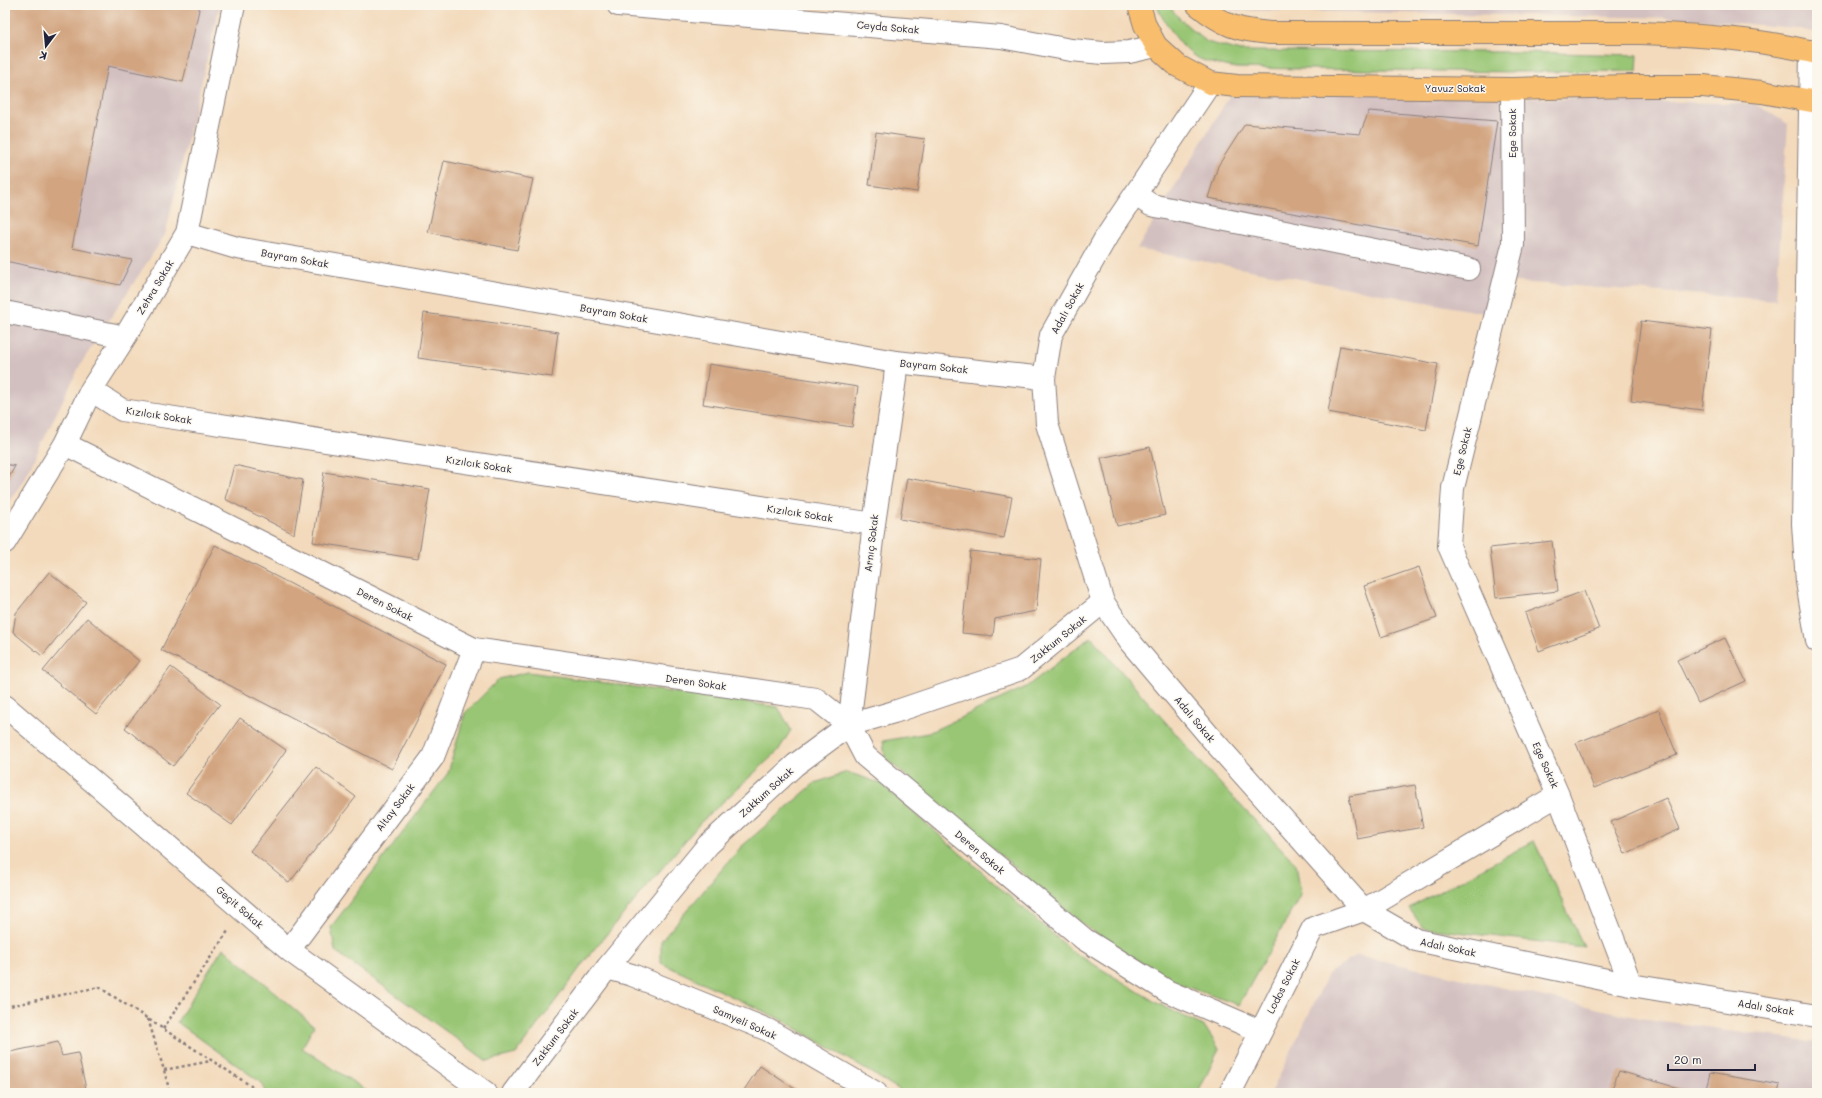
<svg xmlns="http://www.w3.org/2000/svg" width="1822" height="1098" font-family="Mali,sans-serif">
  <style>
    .industrial { fill: #d2bfbf }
    .green { fill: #99c675; stroke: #5e7458 }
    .building { fill: #d2a480 }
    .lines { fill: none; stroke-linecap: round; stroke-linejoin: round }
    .minor-casing { stroke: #8a7e7c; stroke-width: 24 }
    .major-casing { stroke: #8a7e7c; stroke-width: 24 }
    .path { stroke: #8a7e7c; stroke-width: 2.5; stroke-dasharray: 3 3; stroke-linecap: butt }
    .minor { stroke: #fff; stroke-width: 22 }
    .major { stroke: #f9be6d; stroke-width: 22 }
    .labels { text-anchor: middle; stroke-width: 3; stroke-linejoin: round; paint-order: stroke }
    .street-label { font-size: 10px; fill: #22223b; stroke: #fbf7ec }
  </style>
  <rect width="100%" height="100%" fill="#fbf7ec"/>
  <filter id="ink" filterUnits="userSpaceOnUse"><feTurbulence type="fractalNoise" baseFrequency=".025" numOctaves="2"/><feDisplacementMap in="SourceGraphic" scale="8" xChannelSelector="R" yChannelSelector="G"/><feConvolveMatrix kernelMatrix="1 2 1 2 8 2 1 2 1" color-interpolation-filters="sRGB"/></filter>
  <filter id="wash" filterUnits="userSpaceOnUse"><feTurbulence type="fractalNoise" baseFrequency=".012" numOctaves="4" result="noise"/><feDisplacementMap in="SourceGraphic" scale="16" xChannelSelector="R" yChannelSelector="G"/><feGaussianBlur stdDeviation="0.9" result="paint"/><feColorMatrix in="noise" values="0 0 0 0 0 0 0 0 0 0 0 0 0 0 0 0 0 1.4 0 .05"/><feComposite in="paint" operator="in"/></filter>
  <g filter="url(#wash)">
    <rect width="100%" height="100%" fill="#f3dabc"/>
    <!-- industrial -->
    <path class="industrial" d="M5 5H220L165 235 80 365 26 476 5 509Z
      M1223 5H1817V33L1795 28 1679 18 1230 10Z
      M1233 90 1755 104 1788 124 1776 300 1503 281 1495 315 1137 249Z
      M1356 955 1640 1018 1817 1042V1093H1271L1328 974Z"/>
    <!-- green -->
    <path class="green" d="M1157 5H1168L1181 20 1207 42 1240 51 1516 52 1638 55 1637 71 1516 72 1237 68C1200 62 1189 59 1169 27 1164 20 1159 13 1157 5Z
      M1817 338V600L1808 470Z
      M1091 637 1212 775 1296 864 1301 894 1239 1005 1167 980 1085 926 885 758 883 741 928 733 1026 687Z
      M528 672 778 707 791 730 778 751 700 823 591 953 516 1054 487 1061 335 951 331 927 448 773 465 713 499 679Z
      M847 772 880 783 1072 951 1157 1003 1205 1027 1219 1049 1198 1093H905L784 1021 661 963V941L741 847 815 783Z
      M1534 841 1584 947 1423 928 1409 908Z
      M223 948 314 1026 302 1048 370 1093H265L263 1084 177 1022Z"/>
    <g id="blocks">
      <!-- building -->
      <path class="building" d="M5 5H200L183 82 108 66 72 248 132 260 120 285 5 261Z
        M1369 111 1497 121 1478 246 1208 198 1218 166 1245 124 1360 134Z
        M876 132 925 139 917 192 869 185Z
        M444 161 533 179 517 250 428 232Z
        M424 313 558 332 552 377 418 358Z
        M1641 321 1712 330 1702 410 1631 401Z
        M1340 346 1438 364 1426 430 1328 412Z
        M709 364 858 387 852 427 703 404Z
        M1150 447 1165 515 1117 526 1101 458Z
        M5 464 15 466 5 485Z
        M234 465 303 480 294 534 225 499Z
        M324 472 430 489 418 559 313 542Z
        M907 478 1012 497 1004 538 900 519Z
        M1552 541 1558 591 1496 598 1490 548Z
        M215 545 446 664 392 769 161 650Z
        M970 551 1041 559 1036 611 995 619 993 636 962 633Z
        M1419 567 1437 618 1381 637 1364 586Z
        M49 572 86 602 42 656 13 632 16 613Z
        M1584 591 1599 629 1539 651 1525 613Z
        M87 618 139 661 96 714 43 671Z
        M1725 638 1746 681 1698 703 1677 660Z
        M171 667 220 704 173 766 125 728Z
        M1659 710 1677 755 1594 788 1576 743Z
        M240 718 286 750 232 825 186 793Z
        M316 767 356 797 289 883 250 851Z
        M1415 785 1423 827 1357 839 1349 796Z
        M1666 798 1680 829 1625 854 1611 822Z
        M58 1042 62 1056 78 1053 87 1093H5V1053Z
        M760 1066 801 1093H742Z
        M1619 1071 1696 1093H1610Z
        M1710 1073 1780 1085 1778 1093H1705Z"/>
    </g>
  </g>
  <g filter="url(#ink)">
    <use href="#blocks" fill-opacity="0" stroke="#8a7e7c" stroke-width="1"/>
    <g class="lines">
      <defs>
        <path id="minor" d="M618 5 1001 37 1071 50 1103 53 1129 52 1156 46
          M1811 51 1803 524 1807 582 1817 641
          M1210 83 1105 239 1051 335 1044 378 1047 424 1103 602 1131 643 1211 738 1364 910 1416 940 1631 985 1817 1016
          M1512 89 1513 245 1453 488 1449 546 1558 795 1631 985
          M1136 195 1151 205 1469 269
          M187 233 237 248 896 362 1044 378
          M5 312 125 337
          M91 390 122 410 874 524
          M65 444 474 649 816 699 849 725 865 756 1084 939 1167 991 1260 1031
          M5 542 65 444 91 390 125 337 187 233 234 5
          M5 706 289 950 486 1093
          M849 725 874 524 895 379 896 362
          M289 950 433 757 474 649
          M607 968 632 975 768 1030 876 1093
          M513 1093 607 968 708 845 795 765 849 725 894 712 1021 669 1103 602
          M1230 1093 1313 928 1364 910 1558 795"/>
        <path id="major" d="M1139 5 1145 25 1156 46 1178 66 1210 83 1237 86 1512 89 1632 86H1703L1762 92 1817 102
          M1198 5C1224 26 1237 30 1270 33H1641C1698 35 1761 39 1817 53"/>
      </defs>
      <!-- minor casing -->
      <use href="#minor" class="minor-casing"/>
      <!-- major casing -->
      <use href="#major" class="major-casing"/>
      <!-- path -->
      <path class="path" d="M5 1007 99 987 251 1086 253 1093
        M148 1019 164 1070 170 1093
        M163 1029 228 931
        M164 1070 211 1061"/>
      <!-- minor -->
      <use href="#minor" class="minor"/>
      <!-- major -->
      <use href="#major" class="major"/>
    </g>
  </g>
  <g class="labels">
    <!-- street labels -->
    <g class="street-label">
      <text transform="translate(888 27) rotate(5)" y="4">Ceyda Sokak</text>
      <text x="1455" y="92">Yavuz Sokak</text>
      <text transform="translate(1512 133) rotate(-90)" y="4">Ege Sokak</text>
      <text transform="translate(295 258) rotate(10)" y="4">Bayram Sokak</text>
      <text transform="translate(155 287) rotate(-59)" y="4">Zehra Sokak</text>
      <text transform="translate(1067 308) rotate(-61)" y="4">Adalı Sokak</text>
      <text transform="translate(614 313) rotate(10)" y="4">Bayram Sokak</text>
      <text transform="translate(934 366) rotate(6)" y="4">Bayram Sokak</text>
      <text transform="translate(159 415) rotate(9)" y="4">Kızılcık Sokak</text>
      <text transform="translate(1462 451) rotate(-76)" y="4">Ege Sokak</text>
      <text transform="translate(479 464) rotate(9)" y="4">Kızılcık Sokak</text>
      <text transform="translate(800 513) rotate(9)" y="4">Kızılcık Sokak</text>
      <text transform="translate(871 543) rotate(-83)" y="4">Arnıç Sokak</text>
      <text transform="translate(385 604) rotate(27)" y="4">Deren Sokak</text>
      <text transform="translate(1058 639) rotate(-39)" y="4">Zakkum Sokak</text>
      <text transform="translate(696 682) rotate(8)" y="4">Deren Sokak</text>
      <text transform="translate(1195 719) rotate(50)" y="4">Adalı Sokak</text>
      <text transform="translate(1546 765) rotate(66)" y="4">Ege Sokak</text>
      <text transform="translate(766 792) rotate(-42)" y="4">Zakkum Sokak</text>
      <text transform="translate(395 807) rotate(-53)" y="4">Altay Sokak</text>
      <text transform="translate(980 852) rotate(40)" y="4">Deren Sokak</text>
      <text transform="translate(240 907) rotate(41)" y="4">Geçit Sokak</text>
      <text transform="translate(1448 947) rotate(12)" y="4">Adalı Sokak</text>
      <text transform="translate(1283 986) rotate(-63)" y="4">Lodos Sokak</text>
      <text transform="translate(1766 1007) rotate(9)" y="4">Adalı Sokak</text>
      <text transform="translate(745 1022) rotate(24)" y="4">Samyeli Sokak</text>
      <text transform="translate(555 1037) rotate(-53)" y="4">Zakkum Sokak</text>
    </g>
  </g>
  <!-- margin -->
  <rect width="1822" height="1098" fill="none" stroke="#fbf7ec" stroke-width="20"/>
  <!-- north arrow -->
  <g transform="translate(46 46) rotate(196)" stroke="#fbf7ec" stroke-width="3" paint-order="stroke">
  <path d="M0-3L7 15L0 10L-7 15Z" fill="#22223b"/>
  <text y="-6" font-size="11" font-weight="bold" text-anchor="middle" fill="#22223b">K</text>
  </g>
  <!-- scale -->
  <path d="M1668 1064v6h87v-6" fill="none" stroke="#22223b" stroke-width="2"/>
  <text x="1674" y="1064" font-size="12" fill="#22223b" stroke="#fbf7ec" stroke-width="3" paint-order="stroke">20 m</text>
</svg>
